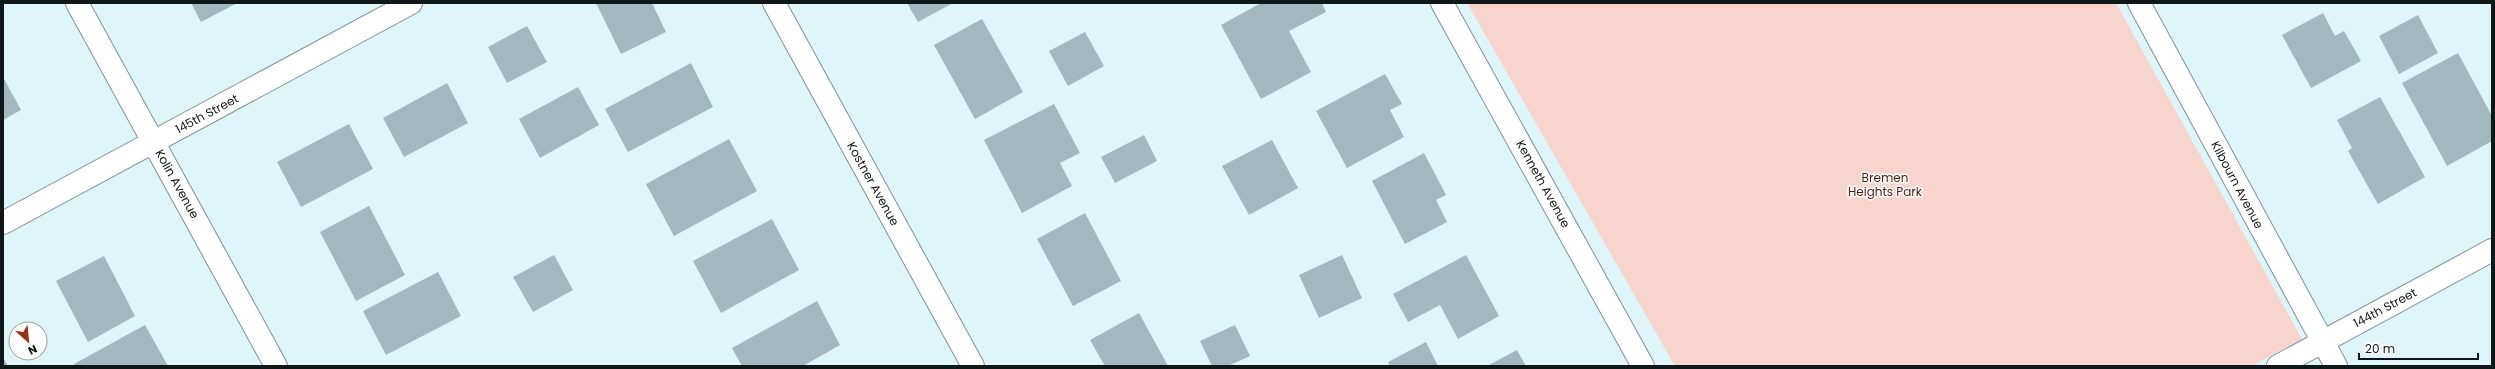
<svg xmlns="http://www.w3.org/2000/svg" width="2495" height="369" font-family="Poppins,sans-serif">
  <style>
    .green { fill: #f7d5cc }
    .building { fill: #a3b8be }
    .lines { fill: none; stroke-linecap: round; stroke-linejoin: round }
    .minor-casing { stroke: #7d9297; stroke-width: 24 }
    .minor { stroke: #fff; stroke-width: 22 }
    .labels { text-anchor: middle; stroke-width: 3; stroke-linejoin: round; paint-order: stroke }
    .street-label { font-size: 12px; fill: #0f1719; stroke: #fff }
    .park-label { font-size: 12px; fill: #4f1d10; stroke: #fff }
  </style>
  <rect width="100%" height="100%" fill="#def5fa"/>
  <!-- green -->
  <path class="green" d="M1467 3H2116L2302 339 2252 366H1675Z"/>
  <!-- building -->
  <path class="building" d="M191 3H237L201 22Z
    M596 3H652L666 32 621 54Z
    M907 3H953L918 22Z
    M1261 3H1322L1326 12 1289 31 1311 72 1261 99 1221 25Z
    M2323 13 2335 36 2344 31 2361 61 2311 88 2282 35Z
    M2418 15 2438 53 2399 74 2379 36Z
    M982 19 1023 92 975 119 934 45Z
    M527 26 547 62 507 83 488 47Z
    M1085 32 1104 66 1068 86 1049 51Z
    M2458 53 2492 116V141L2447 166 2402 83Z
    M691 63 713 107 628 152 605 109Z
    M1385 74 1402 104 1390 110 1404 137 1347 168 1316 111Z
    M3 77 21 110 3 120Z
    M447 83 468 123 404 157 383 118Z
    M578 87 599 125 540 158 519 119Z
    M2380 97 2425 177 2378 204 2348 151 2352 148 2337 120Z
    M1054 104 1080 153 1060 163 1072 186 1022 213 984 140Z
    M349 124 373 169 301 207 277 162Z
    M1144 135 1157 161 1115 183 1101 157Z
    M729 139 757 191 674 236 646 184Z
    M1272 140 1298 188 1249 215 1222 166Z
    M1424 153 1446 195 1436 200 1447 222 1405 244 1372 181Z
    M369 206 405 275 356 301 320 232Z
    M1085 213 1121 281 1073 306 1037 239Z
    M772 219 799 270 721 313 693 261Z
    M554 255 573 290 533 312 513 277Z
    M1342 255 1362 298 1319 318 1299 275Z
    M1466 255 1499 316 1458 339 1440 305 1408 322 1393 294Z
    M104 256 135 316 88 342 56 281Z
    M438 272 461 316 386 355 363 311Z
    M817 301 840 345 803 366H742L732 348Z
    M1139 313 1168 366H1105L1090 340Z
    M145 325 168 366H75L74 364Z
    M1235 325 1250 356 1228 366H1212L1200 341Z
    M1426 342 1438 366H1390L1388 362Z
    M1517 350 1526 366H1487Z
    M3 357 8 366H3Z"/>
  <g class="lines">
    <defs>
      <path id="minor" d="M77 3 276 366
        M774 3 973 366
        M1442 3 1643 366
        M2139 3 2336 366
        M3 223 411 3
        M2278 366 2492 250"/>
    </defs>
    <!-- minor casing -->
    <use href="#minor" class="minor-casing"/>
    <!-- minor -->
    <use href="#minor" class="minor"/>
  </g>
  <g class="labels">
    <!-- street labels -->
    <g class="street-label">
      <text transform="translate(207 114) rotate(-28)" y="4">145th Street</text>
      <text transform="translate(177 184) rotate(61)" y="4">Kolin Avenue</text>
      <text transform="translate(873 184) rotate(61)" y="4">Kostner Avenue</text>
      <text transform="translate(1543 184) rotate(61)" y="4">Kenneth Avenue</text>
      <text transform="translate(2237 185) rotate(62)" y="4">Kilbourn Avenue</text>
      <text transform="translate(2385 308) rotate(-28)" y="4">144th Street</text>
    </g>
    <!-- park labels -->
    <g class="park-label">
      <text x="1885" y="182">Bremen<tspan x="1885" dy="14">Heights Park</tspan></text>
    </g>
  </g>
  <!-- border -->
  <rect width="2495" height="369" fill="none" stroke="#0f1719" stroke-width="8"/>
  <!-- north arrow -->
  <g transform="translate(28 341) rotate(153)"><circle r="19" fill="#ffffff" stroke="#9fa2a3"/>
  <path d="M0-3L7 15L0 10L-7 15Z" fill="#993115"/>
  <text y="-6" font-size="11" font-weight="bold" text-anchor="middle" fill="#0f1719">N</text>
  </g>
  <!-- scale -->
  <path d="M2359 353v6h119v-6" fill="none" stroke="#0f1719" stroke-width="2"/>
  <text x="2365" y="353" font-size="12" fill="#0f1719" stroke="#ffffff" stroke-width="3" paint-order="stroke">20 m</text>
</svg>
